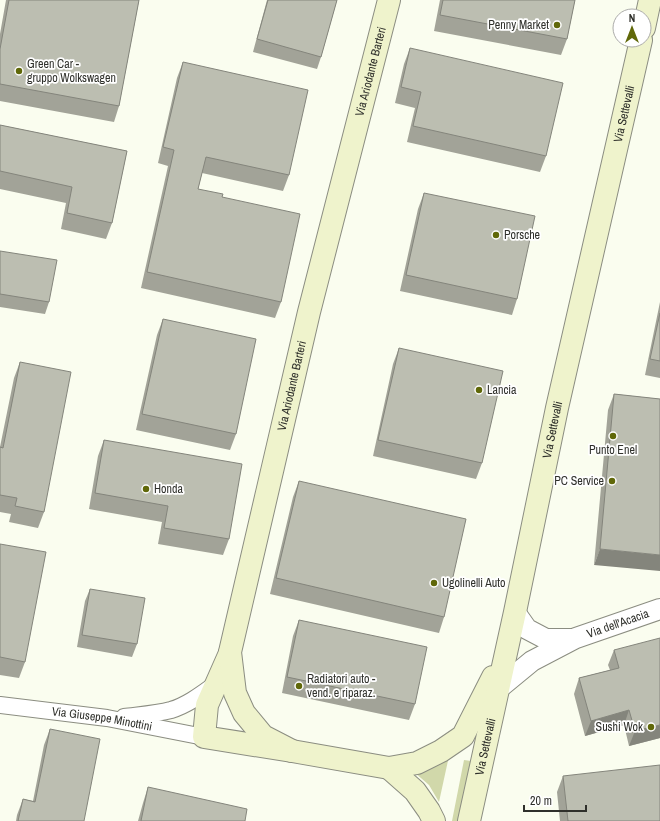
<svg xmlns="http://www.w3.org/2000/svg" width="660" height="821" font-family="'Archivo Narrow',sans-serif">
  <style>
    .green { fill: #d1d8aa }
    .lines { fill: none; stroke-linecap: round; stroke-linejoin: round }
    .minor-casing { stroke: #8b8d81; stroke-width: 18 }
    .tertiary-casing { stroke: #8b8d81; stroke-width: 22 }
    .secondary-casing { stroke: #8b8d81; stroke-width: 24 }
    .minor { stroke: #fff; stroke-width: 16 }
    .tertiary { stroke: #fff; stroke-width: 20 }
    .secondary { stroke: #eff3cc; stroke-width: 22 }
    .wall { fill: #a2a398 }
    .shaded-wall { fill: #84857c }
    .building { fill: #bcbeb1; stroke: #84857c }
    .poi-dot { fill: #606809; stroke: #fff; stroke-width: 1.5 }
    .labels { text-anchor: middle; stroke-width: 3.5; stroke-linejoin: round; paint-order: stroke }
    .poi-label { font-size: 12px; fill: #2f302b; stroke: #fff; text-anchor: start }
    .street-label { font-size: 12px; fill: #2f302b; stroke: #fff }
  </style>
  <rect width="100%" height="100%" fill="#fafdef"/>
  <!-- green -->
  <path class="green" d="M449 756 439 802 429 785 414 772Z
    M464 760 471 761 459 821H452Z"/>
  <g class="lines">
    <defs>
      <g id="minor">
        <path id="s1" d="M0 705 107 718 204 737"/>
        <path d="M124 717C140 715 156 714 171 710 188 705 203 693 217 683"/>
      </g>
      <g id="tertiary">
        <path d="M515 612 527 629 546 639H572"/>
        <path id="s2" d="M498 689 532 661 576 638 660 609"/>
      </g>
      <g id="secondary">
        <path d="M644 28 650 0"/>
        <path d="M230 653 207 705 204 737 292 751 389 768 417 763 441 751 463 736 493 677"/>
        <path id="s3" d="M292 751 263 736 244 713 235 693 230 652 309 312 389 0"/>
        <path d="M389 768 415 791 429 811 434 821"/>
        <path id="s4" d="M469 821 515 612 557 408 641 40"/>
      </g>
    </defs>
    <!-- minor casing -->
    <use href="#minor" class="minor-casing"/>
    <!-- tertiary casing -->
    <use href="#tertiary" class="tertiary-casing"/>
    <!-- secondary casing -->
    <use href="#secondary" class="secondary-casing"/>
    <!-- minor -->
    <use href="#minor" class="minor"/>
    <!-- tertiary -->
    <use href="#tertiary" class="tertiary"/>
    <!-- secondary -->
    <use href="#secondary" class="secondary"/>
  </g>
  <!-- wall -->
  <path class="wall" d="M6 0H139L119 106 114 122 0 101V34Z
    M267 0H337L321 57 317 69 253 52Z
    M440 0H575L567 39 561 55 434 31Z
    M410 48 546 156 540 172 407 142 415 108 395 103 404 64Z
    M183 62 289 175 283 191 202 173 198 189 222 197 281 302 275 318 141 288 168 166 158 163 177 78Z
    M0 125 127 151 112 223 106 239 61 229 66 203 0 189Z
    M424 193 517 299 512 315 400 291 418 209Z
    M0 251 49 302 45 314 0 307Z
    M660 302V378L645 375Z
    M163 319 236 434 230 450 136 430 157 335Z
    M399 348 482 463 476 479 373 456 393 364Z
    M20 362 44 512 38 528 9 522 11 514 0 512V447L14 378Z
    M614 394 660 399 594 565 608 410Z
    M104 440 229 539 223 555 158 544 162 522 89 509 98 456Z
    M299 481 444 617 439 633 270 594 293 497Z
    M0 544 25 662 19 678 0 675Z
    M90 589 137 644 132 657 77 647 85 601Z
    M299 620 415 704 409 720 282 693 293 636Z
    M614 650 660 738 629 746 624 725 585 736 574 694 579 678 610 670 608 665Z
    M50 729 84 821H16L17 815 23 799 33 801 44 745Z
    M563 776 660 821H560L557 792Z
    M148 787 245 821H138L143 803Z"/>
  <!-- shaded-wall -->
  <path class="shaded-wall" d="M600 549 660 555V571L594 565Z
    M629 710 624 725 585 736 591 721Z
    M660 725V738L629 746 635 731Z"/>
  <!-- building -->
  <path class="building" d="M9 0H139L119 106 0 84V49Z
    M268 0H337L321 57 257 39Z
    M443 0H575L567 39 440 15Z
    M410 48 563 83 546 156 413 126 421 92 401 87Z
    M183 62 308 90 289 175 206 157 198 189 223 194 222 197 300 214 281 302 147 272 174 150 163 147Z
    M0 125 127 151 112 223 67 213 72 187 0 171Z
    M424 193 535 216 517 299 406 275Z
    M0 251 57 260 49 302 0 294Z
    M660 313V361L650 359Z
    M163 319 256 339 236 434 142 414Z
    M399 348 503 371 482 463 378 440Z
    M20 362 71 372 44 512 15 506 17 498 0 495V447L3 448Z
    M614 394 660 399V555L600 549Z
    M104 440 242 464 229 539 164 528 168 506 95 493Z
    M299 481 466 519 444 617 276 578Z
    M0 544 46 552 25 662 0 657Z
    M90 589 145 598 137 644 82 635Z
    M299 620 427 647 415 704 287 677Z
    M660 638V725L635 731 629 710 591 721 579 678 619 668 614 650Z
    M50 729 100 739 84 821H18L23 799 35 802Z
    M660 765V821H568L563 776Z
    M148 787 247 809 245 821H141Z"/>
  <!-- markers -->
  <g class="poi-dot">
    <circle cx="557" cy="25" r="4"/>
    <circle cx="19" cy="71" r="4"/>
    <circle cx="496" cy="235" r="4"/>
    <circle cx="479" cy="390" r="4"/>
    <circle cx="613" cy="436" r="4"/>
    <circle cx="612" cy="481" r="4"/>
    <circle cx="146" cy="489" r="4"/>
    <circle cx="434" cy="583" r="4"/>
    <circle cx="299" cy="686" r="4"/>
    <circle cx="651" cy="727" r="4"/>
  </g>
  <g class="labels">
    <!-- poi labels -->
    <g class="poi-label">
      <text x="549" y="29" text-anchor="end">Penny Market</text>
      <text x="27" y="68">Green Car -<tspan x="27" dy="14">gruppo Wolkswagen</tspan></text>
      <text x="504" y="239">Porsche</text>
      <text x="487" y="394">Lancia</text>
      <text x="613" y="454" text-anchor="middle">Punto Enel</text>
      <text x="604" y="485" text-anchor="end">PC Service</text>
      <text x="154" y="493">Honda</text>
      <text x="442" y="587">Ugolinelli Auto</text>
      <text x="307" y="683">Radiatori auto -<tspan x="307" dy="14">vend. e riparaz.</tspan></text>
      <text x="643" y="731" text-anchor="end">Sushi Wok</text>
    </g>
    <!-- street labels -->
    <g class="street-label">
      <text dy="4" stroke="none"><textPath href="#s3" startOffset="723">Via Ariodante Barteri</textPath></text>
      <text dy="4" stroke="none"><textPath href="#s4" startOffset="724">Via Settevalli</textPath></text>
      <text dy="4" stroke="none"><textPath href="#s3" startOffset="399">Via Ariodante Barteri</textPath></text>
      <text dy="4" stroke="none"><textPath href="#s4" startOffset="400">Via Settevalli</textPath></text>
      <text dy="4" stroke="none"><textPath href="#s2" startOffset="138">Via dell'Acacia</textPath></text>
      <text dy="4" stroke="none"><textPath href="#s1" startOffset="103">Via Giuseppe Minottini</textPath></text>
      <text dy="4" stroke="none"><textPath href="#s4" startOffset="76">Via Settevalli</textPath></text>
    </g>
  </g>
  <!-- north arrow -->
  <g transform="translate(632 28)"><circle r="19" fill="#ffffff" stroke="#acacaa"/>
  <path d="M0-3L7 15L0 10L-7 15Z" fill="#606809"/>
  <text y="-6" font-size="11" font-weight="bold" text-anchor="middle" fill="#2f302b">N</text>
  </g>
  <!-- scale -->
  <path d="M524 805v6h62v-6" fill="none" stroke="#2f302b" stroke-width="2"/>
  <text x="530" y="805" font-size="12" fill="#2f302b" stroke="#ffffff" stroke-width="3" paint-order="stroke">20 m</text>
</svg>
